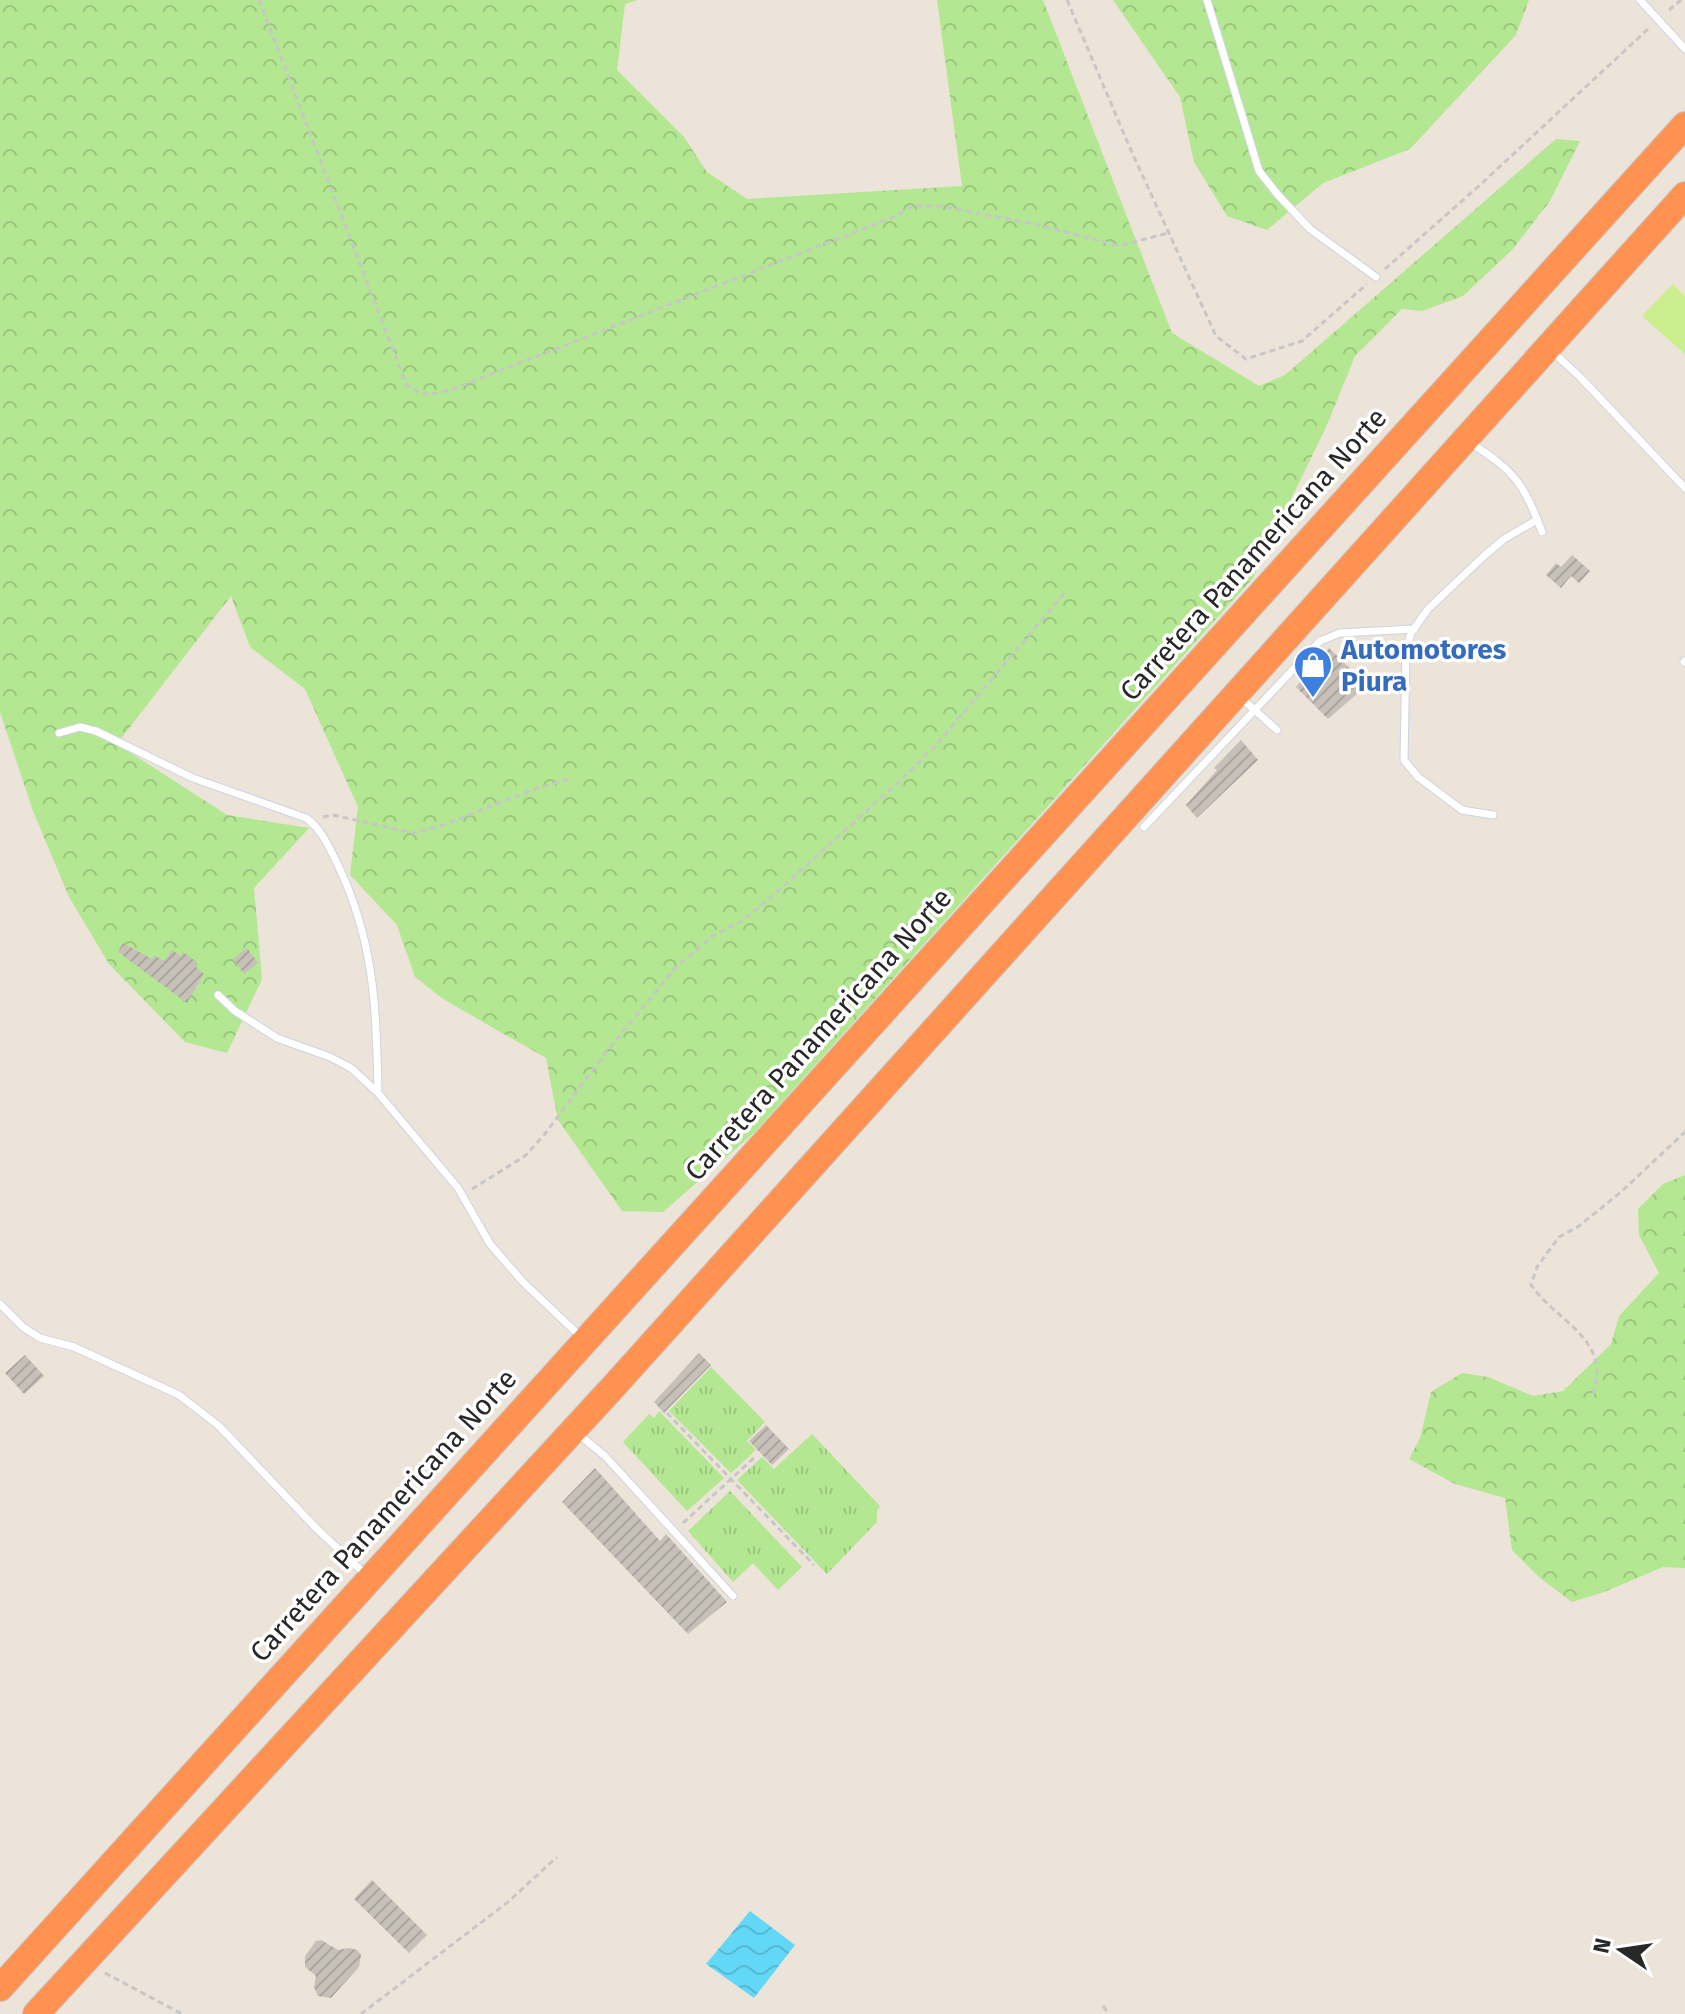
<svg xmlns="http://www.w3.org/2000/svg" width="1685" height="2014" font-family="'Fira Sans',sans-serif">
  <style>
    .grass { fill: url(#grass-tufts) }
    .forest { fill: url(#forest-crowns) }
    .pitch { fill: #cbef8c }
    .water { fill: url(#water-waves) }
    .building { fill: url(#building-hatch) }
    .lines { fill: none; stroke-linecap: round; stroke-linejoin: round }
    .service-casing { stroke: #ced3e3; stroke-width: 9 }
    .motorway-casing { stroke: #c7c7c7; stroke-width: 28 }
    .path { stroke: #c7c7c7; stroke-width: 3; stroke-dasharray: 6 4; stroke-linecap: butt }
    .service { stroke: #fff; stroke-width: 7 }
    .motorway { stroke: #ff9151; stroke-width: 26 }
    .labels { text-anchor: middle; stroke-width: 7; stroke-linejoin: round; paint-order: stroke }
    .street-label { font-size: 28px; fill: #282828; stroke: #fff }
    .shop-label { font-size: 28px; font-weight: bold; fill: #366cbe; stroke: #fff; text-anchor: start }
  </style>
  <defs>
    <pattern id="grass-tufts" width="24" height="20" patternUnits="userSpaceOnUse" patternTransform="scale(2)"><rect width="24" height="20" fill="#b4e791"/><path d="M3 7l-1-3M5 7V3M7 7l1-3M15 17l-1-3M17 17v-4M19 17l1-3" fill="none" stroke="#9bc67d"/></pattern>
    <pattern id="forest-crowns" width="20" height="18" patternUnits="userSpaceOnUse" patternTransform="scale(2)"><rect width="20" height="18" fill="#b4e791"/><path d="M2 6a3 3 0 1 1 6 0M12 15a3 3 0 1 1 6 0" fill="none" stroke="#9bc67d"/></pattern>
    <pattern id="water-waves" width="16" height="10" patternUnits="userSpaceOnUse" patternTransform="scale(2)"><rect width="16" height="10" fill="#63d8f6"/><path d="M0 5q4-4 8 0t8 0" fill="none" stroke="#56b9d3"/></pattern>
    <pattern id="building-hatch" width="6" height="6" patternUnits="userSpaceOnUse" patternTransform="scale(2)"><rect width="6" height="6" fill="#c7c0b9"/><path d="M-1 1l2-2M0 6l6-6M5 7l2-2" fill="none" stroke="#aba59f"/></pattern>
  </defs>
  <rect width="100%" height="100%" fill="#ece3d9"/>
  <!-- grass -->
  <path class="grass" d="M711 1367 765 1422 747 1441 756 1450 731 1473 669 1411Z
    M659 1411 724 1478 687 1511 623 1442 649 1414 654 1418Z
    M812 1434 880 1506 877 1511V1522L827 1574 737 1480 762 1457 774 1469Z
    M730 1491 802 1567 778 1590 753 1563 733 1582 688 1531Z"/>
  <!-- forest -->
  <path class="forest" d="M0 0H638L625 4 617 70 684 137 707 172 747 199 962 186 937 0H1043L1172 333 1259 386 1285 375 1556 139 1580 141 1550 201 1512 250 1463 296 1422 311 1402 309 1355 356 1327 425 1253 578 755 1132 663 1212 622 1211 558 1120 546 1058 443 999 415 977 397 925 350 875 358 807 305 689 250 647 231 596 117 744 227 815 309 828 254 888 262 979 227 1053 185 1042 109 964 69 897 33 811 0 712Z
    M1113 0H1529L1516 35 1410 149 1323 183 1267 230 1227 216 1194 162 1180 97Z
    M1685 1175V1568L1663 1567 1604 1592 1572 1602 1540 1578 1512 1550 1505 1498 1455 1484 1409 1459 1420 1438 1431 1392 1462 1373 1488 1377 1533 1396 1563 1391 1611 1344 1619 1316 1659 1273 1639 1235 1638 1209 1663 1184Z"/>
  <!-- pitch -->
  <path class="pitch" d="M1673 284 1685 296V354L1642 316Z"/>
  <!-- water -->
  <path class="water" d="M750 1911 795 1945 754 1998 706 1964Z"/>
  <!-- building -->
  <path class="building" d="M1572 555 1590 571 1579 583 1571 576 1561 588 1546 575 1556 563 1561 567Z
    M1329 648 1367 685 1328 719 1296 687Z
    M1241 740 1258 760 1197 818 1186 805 1217 770 1214 768Z
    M123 943 152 959 154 955 164 961 172 950 181 956 183 952 197 962 195 966 204 974 187 1003 118 952Z
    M247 948 258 963 244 974 233 959Z
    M699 1353 711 1365 664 1413 654 1402Z
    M25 1355 44 1376 24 1394 5 1373Z
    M766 1425 789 1449 772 1465 749 1441Z
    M595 1468 660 1541 666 1534 727 1602 688 1634 562 1502Z
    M372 1880 427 1935 409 1953 354 1899Z
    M321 1940 338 1950 349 1948 357 1950 361 1955 359 1967 331 1998 318 1996 314 1987 316 1976 305 1967V1956L316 1941Z"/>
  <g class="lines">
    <defs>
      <path id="service" d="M1207 0 1259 171 1278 195 1310 229 1376 277
        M1640 0 1685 49
        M1553 352 1581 378 1685 488
        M1471 443C1515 472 1523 482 1542 532
        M1684 662 1685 661
        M1241 698 1277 730
        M59 733 80 727 96 731 193 778 306 818C321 828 329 847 337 863 375 942 376 1007 378 1093
        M1493 815 1462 810 1418 777 1404 760 1406 651 1411 633 1428 609 1485 555 1504 539 1537 520
        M1144 827 1320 641 1340 633 1414 629
        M218 995 235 1011 277 1038 330 1057 351 1068 378 1093 458 1188 490 1244 523 1282 581 1337
        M0 1304 23 1327 40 1338 74 1347 179 1395 219 1426 316 1528 365 1574
        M577 1433 605 1456 733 1596"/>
      <path id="motorway" d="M0 1988 1685 125
        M36 2014 615 1385 1685 195"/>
    </defs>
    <!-- service casing -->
    <use href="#service" class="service-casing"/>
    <!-- motorway casing -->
    <use href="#motorway" class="motorway-casing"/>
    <!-- path -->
    <path class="path" d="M259 0 406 384C424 398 432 395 453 389L896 216 912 206H940L1035 224 1119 246 1168 233
      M1067 0 1130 148 1216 336 1246 359 1302 341 1367 284
      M1669 10 1681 0
      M1385 269 1480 185 1648 29
      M323 817 333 815 414 833 446 824 532 790 569 779
      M472 1189 525 1156 544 1135 608 1050 675 968 713 936 743 920 768 900 904 777 937 744 1066 591
      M1593 1394C1611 1338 1559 1324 1531 1285L1537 1267 1559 1237 1579 1226 1621 1192 1685 1132
      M667 1413 814 1565
      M683 1523 754 1458
      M105 1973 182 2014
      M1103 2006 1109 2014
      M361 2014 508 1902 557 1857"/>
    <!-- service -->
    <use href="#service" class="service"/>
    <!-- motorway -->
    <use href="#motorway" class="motorway"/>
  </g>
  <!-- icons -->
  <defs>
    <symbol id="shop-pin" viewBox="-11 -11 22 30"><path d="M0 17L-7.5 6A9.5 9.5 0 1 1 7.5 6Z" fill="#3f7fe0" stroke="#fff"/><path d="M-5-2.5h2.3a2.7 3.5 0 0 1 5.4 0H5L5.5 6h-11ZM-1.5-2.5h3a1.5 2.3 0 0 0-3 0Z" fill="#fff"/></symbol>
  </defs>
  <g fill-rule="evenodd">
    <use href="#shop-pin" x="1291" y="643" width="44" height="60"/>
  </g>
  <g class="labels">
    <!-- street labels -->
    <g class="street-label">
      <text transform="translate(1253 554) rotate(-48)" y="10">Carretera Panamericana Norte</text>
      <text transform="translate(818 1034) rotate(-48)" y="10">Carretera Panamericana Norte</text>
      <text transform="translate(383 1515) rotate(-48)" y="10">Carretera Panamericana Norte</text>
    </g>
    <!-- shop labels -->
    <g class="shop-label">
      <text x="1341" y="659">Automotores<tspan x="1341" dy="32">Piura</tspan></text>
    </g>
  </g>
  <!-- north arrow -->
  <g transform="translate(1621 1950) rotate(283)" stroke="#ffffff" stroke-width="6" paint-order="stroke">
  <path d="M0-6L14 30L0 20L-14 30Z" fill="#282828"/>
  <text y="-12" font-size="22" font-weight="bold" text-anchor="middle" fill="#282828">N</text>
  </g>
</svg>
